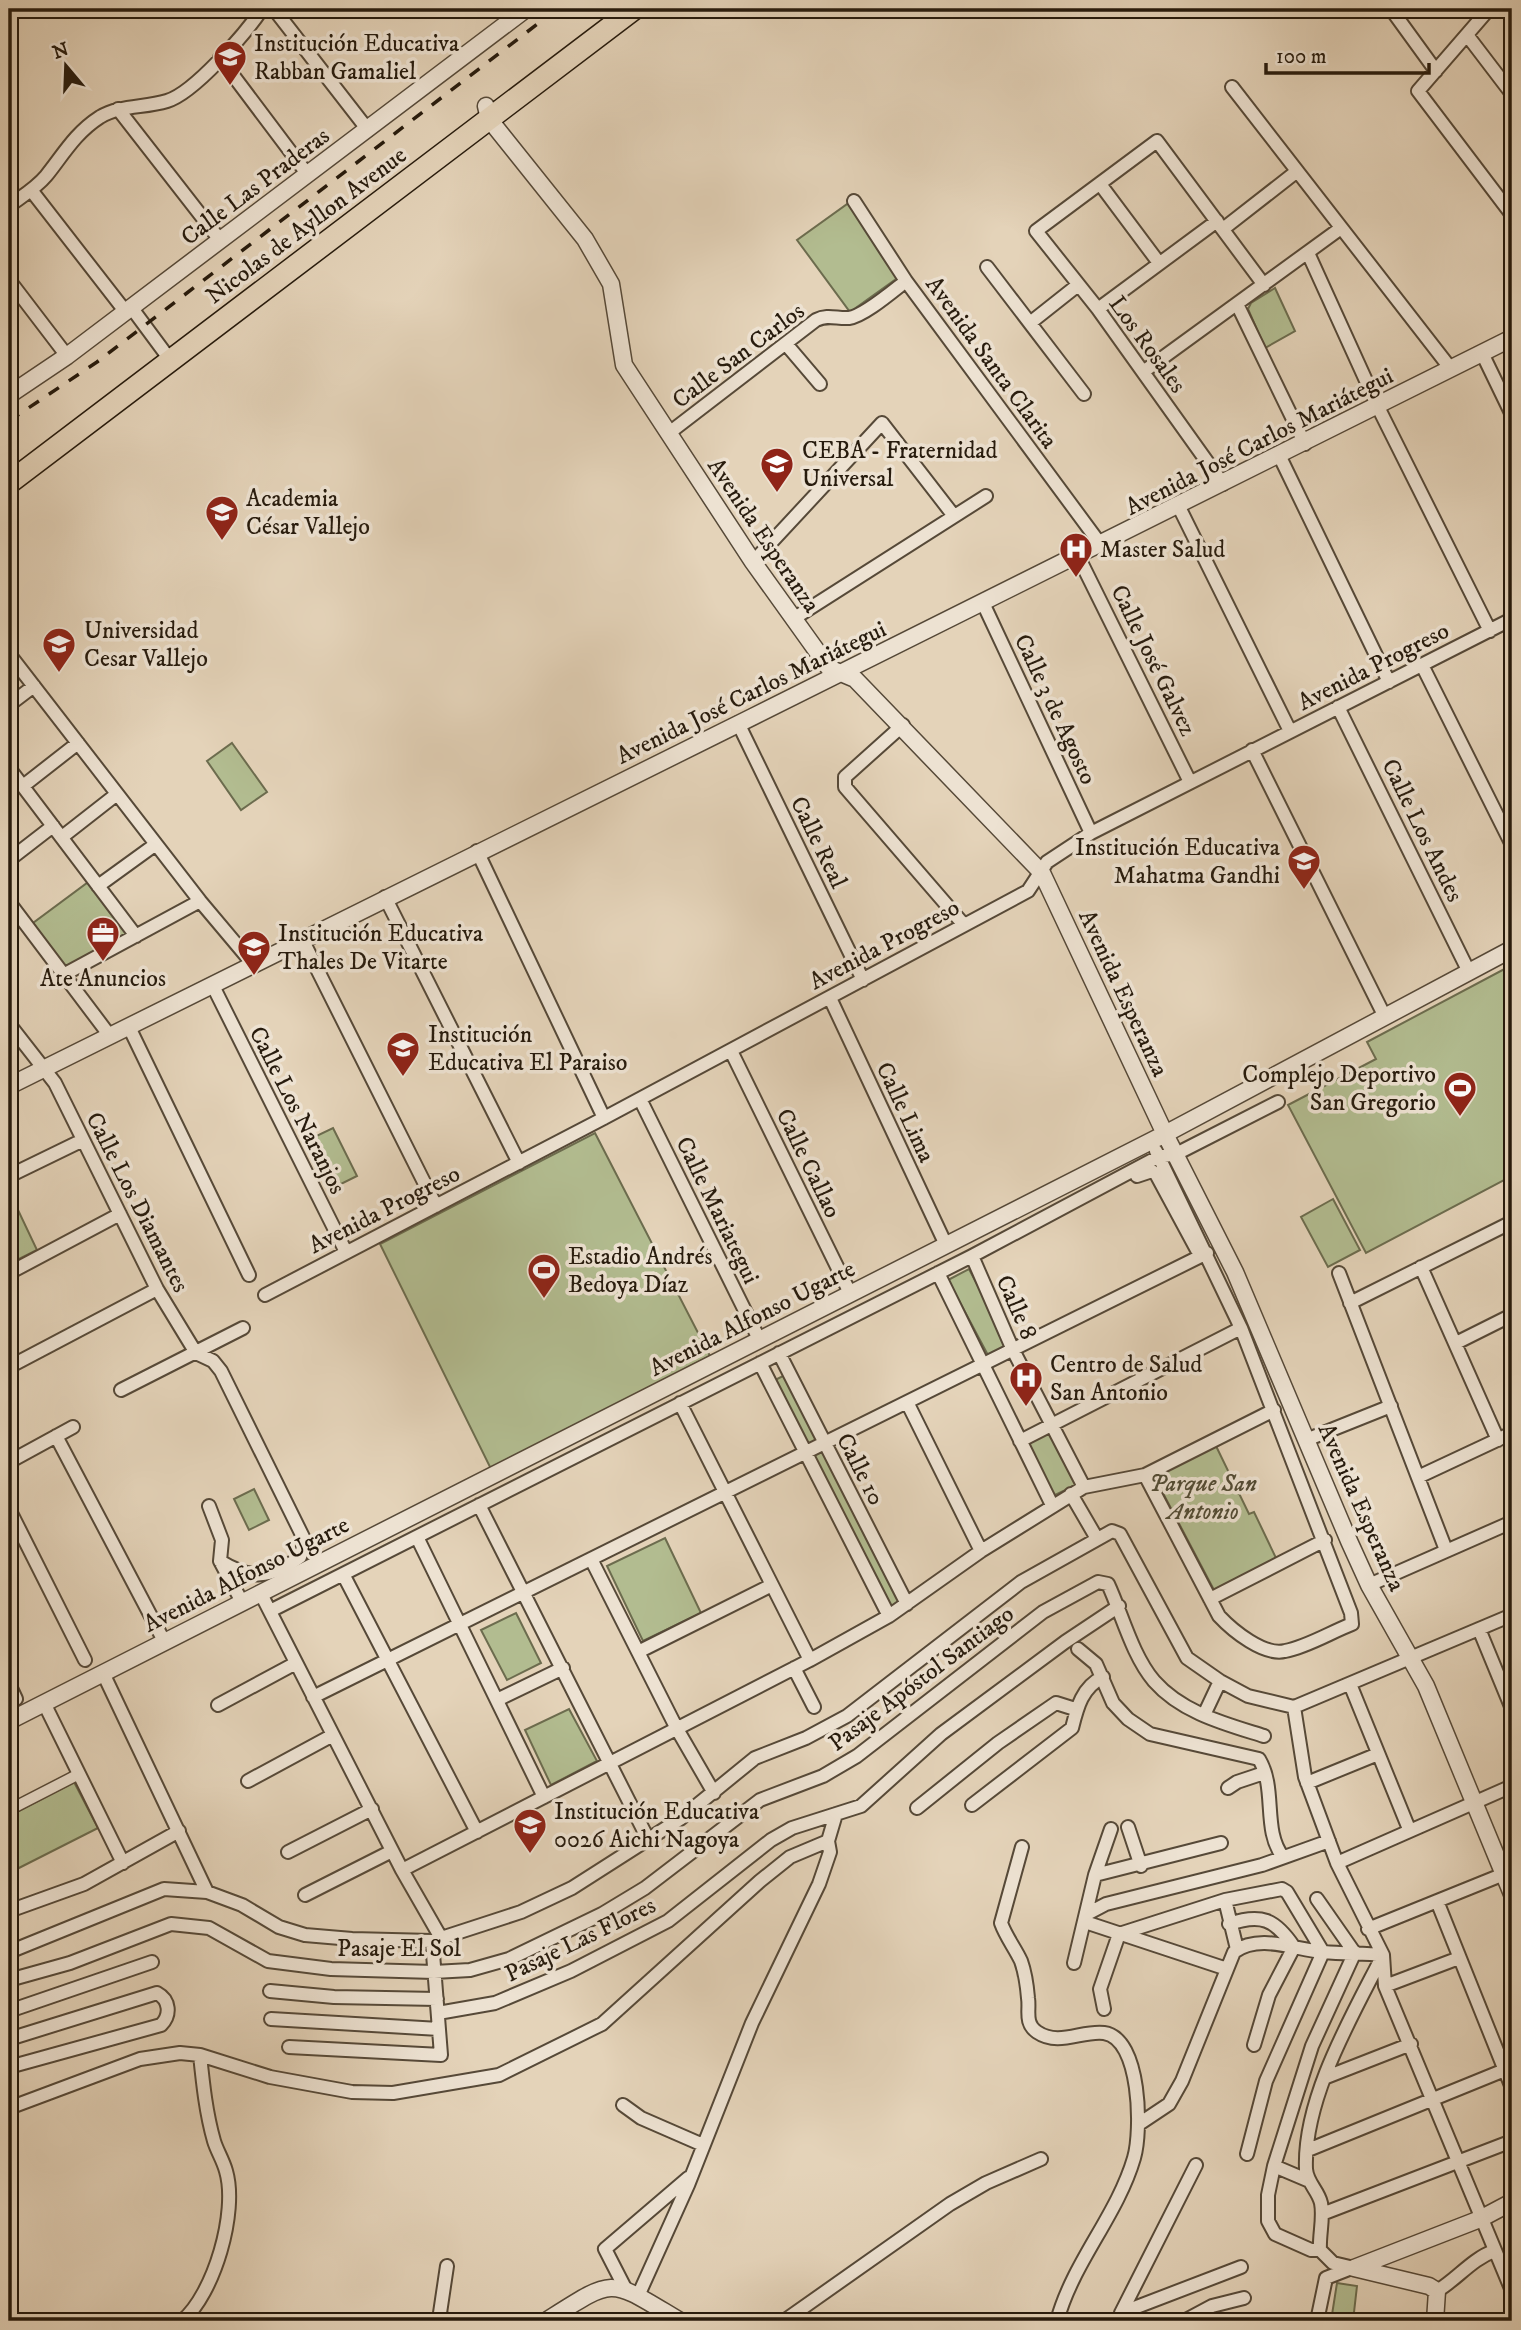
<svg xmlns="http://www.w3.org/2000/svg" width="1521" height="2330" font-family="'IM FELL DW Pica',serif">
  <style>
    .green { fill: #b2bc90; stroke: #6c6c4e; stroke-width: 2 }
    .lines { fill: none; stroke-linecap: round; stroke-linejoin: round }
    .pedestrian-casing { stroke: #564938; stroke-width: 13 }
    .minor-casing { stroke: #564938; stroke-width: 16 }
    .tertiary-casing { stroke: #564938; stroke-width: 19 }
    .primary-casing { stroke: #271b0d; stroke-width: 24 }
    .pedestrian { stroke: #ede2d2; stroke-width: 10 }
    .minor { stroke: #ede2d2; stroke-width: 12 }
    .tertiary { stroke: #ede2d2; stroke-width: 16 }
    .primary { stroke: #e4d3b9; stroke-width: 21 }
    .rail { stroke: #271b0d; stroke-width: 3.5; stroke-dasharray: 12 12; stroke-linecap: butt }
    .labels { text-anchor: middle; stroke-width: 7; stroke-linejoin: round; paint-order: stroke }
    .poi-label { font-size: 24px; fill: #271b0d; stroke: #ede2d2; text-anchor: start }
    .street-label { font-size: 24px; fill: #271b0d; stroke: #ede2d2 }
    .park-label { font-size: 24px; font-style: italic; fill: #514b34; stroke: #ede2d2 }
  </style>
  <rect width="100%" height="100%" fill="#e4d3b9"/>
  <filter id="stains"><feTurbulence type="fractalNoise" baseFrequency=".00286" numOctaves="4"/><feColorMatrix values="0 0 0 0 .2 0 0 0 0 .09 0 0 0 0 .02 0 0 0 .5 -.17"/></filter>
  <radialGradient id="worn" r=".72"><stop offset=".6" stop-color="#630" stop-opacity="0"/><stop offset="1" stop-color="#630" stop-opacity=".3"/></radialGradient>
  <!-- green -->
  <path class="green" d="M850 202 903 274 850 312 797 240Z
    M1275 288 1295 331 1265 348 1248 309 1251 303Z
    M232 743 267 792 241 810 207 761Z
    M91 880 132 935 68 971 33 923Z
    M1512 965V1176L1366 1253 1288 1105 1376 1059 1367 1042Z
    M333 1128 357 1176 331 1189 306 1141Z
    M595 1133 710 1356 491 1469 380 1244Z
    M9 1191 37 1250 9 1264Z
    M1333 1199 1360 1250 1328 1267 1301 1217Z
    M969 1269 1009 1346 989 1357 948 1280Z
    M785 1375 817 1440 807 1445 775 1380Z
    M1050 1431 1076 1485 1053 1496 1027 1442Z
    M1216 1446 1249 1514 1254 1512 1276 1558 1214 1590 1154 1476Z
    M822 1451 899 1602 891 1607 813 1455Z
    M254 1489 269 1520 249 1530 234 1499Z
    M665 1538 701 1613 643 1641 607 1566Z
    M516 1613 541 1663 507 1680 481 1630Z
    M569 1709 597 1761 551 1785 525 1730Z
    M74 1782 98 1828 9 1873V1816Z
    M1337 2283 1357 2286 1353 2321H1331Z"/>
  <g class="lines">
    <defs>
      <path id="pedestrian" d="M9 1810 79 1774"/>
      <path id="minor" d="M274 9 368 130
        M1391 9 1436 71
        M1489 9 1418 91 1512 215
        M1467 35 1512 94
        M220 58 308 175
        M1232 87 1451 369
        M118 109 220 240
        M1100 184 1159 263
        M31 190 125 311
        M854 201 906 281 1101 545
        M9 206C21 197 36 188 46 176 63 155 75 133 100 117 120 105 144 108 167 101 194 93 246 33 262 9
        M1223 229 1296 172
        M1308 253 1378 407 1490 631
        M987 267 1084 394
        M9 280 67 356
        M1237 304 1305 444
        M131 307 171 361
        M1098 309 1217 221
        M1030 323 1078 285
        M786 344 820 384
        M1482 353 1512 415
        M1143 372 1341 228
        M669 433 816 320C828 314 837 319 849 318 864 316 893 291 906 281
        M1280 457 1389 682
        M1223 484 1098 309 1036 231 1157 141 1264 285
        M1179 507 1290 731
        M1078 556 1190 782
        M753 562 882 423 954 516
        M983 603 1091 833
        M793 619 986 496
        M9 654 200 901 253 964
        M1422 665 1512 845
        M9 705 34 686
        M1338 707 1469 972
        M738 723 863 980
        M903 725 845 777V787L964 925
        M1252 750 1385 1017
        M9 768 136 936
        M23 786 78 743
        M62 837 117 794
        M477 851 604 1118
        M9 860 53 826
        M98 886 156 844
        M385 897 519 1163
        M9 902 110 1036
        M302 939 436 1206
        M65 974 200 901
        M213 986 346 1252
        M830 998 946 1245
        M9 1024 55 1083 157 1289 196 1353
        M129 1027 249 1275
        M731 1051 850 1293
        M640 1099 759 1339
        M9 1176 83 1140
        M1137 1176 1152 1171 1156 1174 1197 1250
        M972 1256 1013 1350 1084 1487
        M1421 1267 1498 1440
        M9 1273 120 1214
        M938 1273 1052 1505
        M1339 1273 1446 1550
        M265 1295 604 1118 1028 891 1047 862 1091 833 1512 619
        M1350 1303 1512 1222
        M1456 1343 1512 1315
        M196 1353 213 1361 221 1371 305 1541 300 1557C270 1579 251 1580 220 1561
        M779 1353 907 1604
        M760 1363 889 1616
        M9 1367 157 1289
        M121 1390 243 1328
        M907 1402 981 1551
        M680 1403 810 1660
        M56 1436 164 1641
        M1306 1440 1391 1406
        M1020 1441 1241 1328
        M9 1462 73 1427
        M1145 1475 1219 1616C1233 1631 1264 1656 1285 1651 1307 1647 1331 1632 1352 1624L1351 1613 1241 1328 1156 1151
        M1418 1477 1512 1433
        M1071 1494 1096 1537
        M479 1505 648 1839
        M209 1506 222 1540 220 1561 242 1602
        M9 1509 85 1660
        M417 1537 544 1797
        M591 1559 677 1729 714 1793
        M343 1574 477 1832
        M1369 1585 1512 1522
        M260 1592 402 1870 441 1938
        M1210 1599 1325 1540
        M270 1611 972 1256 1158 1157 1176 1154 1278 1102
        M1479 1629 1512 1709
        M1078 1649 1096 1664 1113 1703 1128 1719 1150 1734 1259 1759C1277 1789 1262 1830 1283 1857
        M640 1651 772 1585
        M794 1668 814 1707
        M103 1673 207 1892
        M9 1684 16 1699
        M1350 1684 1409 1829
        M313 1697 1207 1253
        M497 1700 563 1668
        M44 1703 123 1863
        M218 1705 296 1663
        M1294 1707 1305 1777 1337 1863 1383 1955 1385 1986 1512 2291
        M1204 1715 1220 1681
        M248 1781 333 1735
        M1307 1783 1378 1754
        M1228 1788 1237 1782 1264 1773
        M972 1805 1072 1728C1077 1708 1082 1687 1103 1677
        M917 1808 998 1743 1056 1703 1075 1709
        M1128 1827 1141 1866
        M1022 1847 1001 1923C1006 1937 1015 1948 1021 1961 1025 1972 1027 1986 1028 1998 1030 2010 1024 2023 1037 2032 1059 2047 1082 2030 1104 2033 1141 2038 1142 2131 1134 2158 1117 2216 1073 2262 1057 2321
        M288 1852 372 1809
        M1337 1863 1512 1786
        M402 1870 810 1660 889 1616 981 1551 1084 1487 1145 1475 1274 1410
        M1095 1875 1221 1843
        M305 1895 392 1851
        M1317 1899 1354 1952
        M1225 1900 1237 1949
        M1437 1901 1512 2088
        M9 1911 84 1884 179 1831
        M1087 1914 1106 1904 1262 1865 1329 1841
        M1085 1922 1227 1969
        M1229 1924C1261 1913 1275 1919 1294 1947L1269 1995 1254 2045
        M1368 1929 1504 1874
        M1119 1934 1225 1900 1282 1889 1287 1892 1323 1952 1266 2081 1247 2154
        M9 1952 164 1889 207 1892 242 1905 279 1927 305 1935 352 1939 432 1941 521 1912 572 1888 680 1819 755 1758 806 1738 847 1716 1021 1582 1112 1531 1120 1534 1187 1658 1220 1681 1248 1696 1294 1707 1512 1615
        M1074 1963 1095 1875 1111 1829
        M9 1980 70 1963 171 1924 209 1928 268 1961 331 1969 434 1972 470 1970 509 1959 602 1914 645 1888 760 1800 823 1776 857 1756 1043 1612 1098 1582 1108 1584C1122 1614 1132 1655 1154 1681 1182 1713 1226 1724 1264 1736
        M1385 1986 1459 1958
        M270 1991 334 1997 437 1999
        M1104 2009 1100 1989 1119 1934
        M9 2011 152 1962
        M438 2013 495 2003 571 1971 668 1921 771 1840 792 1828 861 1806 941 1734 1065 1642 1119 1606
        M271 2019 439 2029
        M9 2039 157 1993C170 2000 171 2015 161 2025L9 2067
        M289 2047 441 2055 432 1941
        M1324 2078 1411 2044
        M623 2105 641 2118 703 2145
        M9 2108 140 2059 180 2053 200 2055 270 2077 352 2092 393 2093 499 2075 602 2024 760 1881 790 1857 828 1841
        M1139 2124 1169 2104 1182 2081 1234 1952C1260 1933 1295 1950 1324 1952 1343 1954 1363 1953 1383 1955 1352 2016 1303 2099 1306 2169 1307 2183 1318 2190 1321 2203 1324 2218 1319 2235 1320 2250L1333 2263 1354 2268
        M1308 2150 1512 2067
        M1274 2166 1307 2180
        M1322 2214 1512 2141
        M1320 2250H1311L1275 2234 1268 2221V2195L1274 2166 1312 2046 1355 1952
        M625 2288 605 2249 688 2178
        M1437 2291C1457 2279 1472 2259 1494 2251
        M638 2296 688 2185 752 2023 819 1884 830 1852 828 1841 836 1814
        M1121 2313 1196 2165
        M1122 2317 1121 2313 1241 2267
        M182 2321C214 2294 238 2212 226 2171 223 2160 217 2151 214 2141 206 2113 203 2084 200 2055
        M445 2321 440 2313 447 2266
        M784 2321 950 2204 986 2183 1041 2159
        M1184 2321 1212 2306 1244 2298
        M1317 2321 1326 2278 1349 2269"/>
      <path id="tertiary" d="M486 106 489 119 585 239 611 284 624 365 753 562 829 668 855 679 1042 873 1165 1134 1235 1272 1349 1541 1369 1585 1426 1686 1512 1894
        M9 395 67 356 526 9
        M9 1086C509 835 1013 591 1512 338
        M9 1721 1165 1134 1512 949
        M1354 2268 1480 2219 1512 2202
        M1354 2268 1429 2286 1437 2291 1435 2321
        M546 2321C617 2276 608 2278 680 2321"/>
      <path id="primary" d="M9 483 634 9"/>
    </defs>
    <!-- pedestrian casing -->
    <use href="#pedestrian" class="pedestrian-casing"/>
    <!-- minor casing -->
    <use href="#minor" class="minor-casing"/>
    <!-- tertiary casing -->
    <use href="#tertiary" class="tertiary-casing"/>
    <!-- primary casing -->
    <use href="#primary" class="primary-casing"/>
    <!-- pedestrian -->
    <use href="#pedestrian" class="pedestrian"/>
    <!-- minor -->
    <use href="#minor" class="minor"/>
    <!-- tertiary -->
    <use href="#tertiary" class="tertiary"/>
    <!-- primary -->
    <use href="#primary" class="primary"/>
    <!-- rail -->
    <path class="rail" d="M9 421 97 362 557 9"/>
  </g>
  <!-- icons -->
  <defs>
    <symbol id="school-pin" viewBox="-11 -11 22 30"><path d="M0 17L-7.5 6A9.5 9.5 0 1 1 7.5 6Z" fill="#8f2418" stroke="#ede2d2"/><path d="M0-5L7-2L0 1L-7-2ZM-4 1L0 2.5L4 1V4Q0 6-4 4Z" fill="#fff"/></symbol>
    <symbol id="hospital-pin" viewBox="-11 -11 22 30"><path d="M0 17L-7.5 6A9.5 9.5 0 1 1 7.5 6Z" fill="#8f2418" stroke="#ede2d2"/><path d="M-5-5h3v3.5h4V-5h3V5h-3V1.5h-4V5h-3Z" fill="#fff"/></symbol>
    <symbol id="university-pin" viewBox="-11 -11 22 30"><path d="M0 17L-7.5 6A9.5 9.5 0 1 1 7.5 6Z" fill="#8f2418" stroke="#ede2d2"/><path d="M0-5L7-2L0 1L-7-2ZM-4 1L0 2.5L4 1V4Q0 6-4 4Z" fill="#fff"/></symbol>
    <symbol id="office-pin" viewBox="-11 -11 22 30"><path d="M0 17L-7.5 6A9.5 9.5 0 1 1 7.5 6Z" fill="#8f2418" stroke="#ede2d2"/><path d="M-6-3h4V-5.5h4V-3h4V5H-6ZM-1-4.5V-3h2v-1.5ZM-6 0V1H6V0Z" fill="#fff"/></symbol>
    <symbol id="stadium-pin" viewBox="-11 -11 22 30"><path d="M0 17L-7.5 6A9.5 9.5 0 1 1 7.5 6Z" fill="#8f2418" stroke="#ede2d2"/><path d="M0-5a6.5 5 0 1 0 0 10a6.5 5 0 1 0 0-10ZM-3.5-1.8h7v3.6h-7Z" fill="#fff"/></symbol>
  </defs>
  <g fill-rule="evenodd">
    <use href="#school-pin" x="211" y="38" width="38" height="52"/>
    <use href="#school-pin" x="758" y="445" width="38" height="52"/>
    <use href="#school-pin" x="203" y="493" width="38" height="52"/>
    <use href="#hospital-pin" x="1057" y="530" width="38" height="52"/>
    <use href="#university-pin" x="40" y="625" width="38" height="52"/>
    <use href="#school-pin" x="1285" y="842" width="38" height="52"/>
    <use href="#office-pin" x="84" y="914" width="38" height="52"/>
    <use href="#school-pin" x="235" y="928" width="38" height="52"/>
    <use href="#school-pin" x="384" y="1029" width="38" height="52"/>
    <use href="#stadium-pin" x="1441" y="1069" width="38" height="52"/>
    <use href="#stadium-pin" x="525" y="1251" width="38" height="52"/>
    <use href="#hospital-pin" x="1007" y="1359" width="38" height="52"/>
    <use href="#school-pin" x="511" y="1806" width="38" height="52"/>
  </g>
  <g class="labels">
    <!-- poi labels -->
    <g class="poi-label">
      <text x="254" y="51">Institución Educativa<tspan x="254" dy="28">Rabban Gamaliel</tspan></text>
      <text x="802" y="458">CEBA - Fraternidad<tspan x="802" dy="28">Universal</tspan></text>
      <text x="246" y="506">Academia<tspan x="246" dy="28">César Vallejo</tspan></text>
      <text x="1100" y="557">Master Salud</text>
      <text x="84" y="638">Universidad<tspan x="84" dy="28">Cesar Vallejo</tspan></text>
      <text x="1280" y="855" text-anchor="end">Institución Educativa<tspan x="1280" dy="28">Mahatma Gandhi</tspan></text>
      <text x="278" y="941">Institución Educativa<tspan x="278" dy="28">Thales De Vitarte</tspan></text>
      <text x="103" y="986" text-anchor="middle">Ate Anuncios</text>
      <text x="428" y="1042">Institución<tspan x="428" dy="28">Educativa El Paraiso</tspan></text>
      <text x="1436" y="1082" text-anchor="end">Complejo Deportivo<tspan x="1436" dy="28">San Gregorio</tspan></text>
      <text x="568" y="1264">Estadio Andrés<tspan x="568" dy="28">Bedoya Díaz</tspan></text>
      <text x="1050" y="1372">Centro de Salud<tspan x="1050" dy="28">San Antonio</tspan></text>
      <text x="554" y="1819">Institución Educativa<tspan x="554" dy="28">0026 Aichi Nagoya</tspan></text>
    </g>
    <!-- street labels -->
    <g class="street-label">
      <text transform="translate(255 186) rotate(-37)" y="8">Calle Las Praderas</text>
      <text transform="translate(306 225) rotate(-37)" y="8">Nicolas de Ayllon Avenue</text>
      <text transform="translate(1148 344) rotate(54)" y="8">Los Rosales</text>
      <text transform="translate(738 355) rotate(-37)" y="8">Calle San Carlos</text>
      <text transform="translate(992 362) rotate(54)" y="8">Avenida Santa Clarita</text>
      <text transform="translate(1259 441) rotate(-27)" y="8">Avenida José Carlos Mariátegui</text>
      <text transform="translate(764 535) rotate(56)" y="8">Avenida Esperanza</text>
      <text transform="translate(1154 660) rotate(64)" y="8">Calle José Galvez</text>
      <text transform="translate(1373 666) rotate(-27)" y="8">Avenida Progreso</text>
      <text transform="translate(751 692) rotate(-26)" y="8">Avenida José Carlos Mariátegui</text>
      <text transform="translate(1056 709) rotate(65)" y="8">Calle 3 de Agosto</text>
      <text transform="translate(1423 830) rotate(64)" y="8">Calle Los Andes</text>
      <text transform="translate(819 842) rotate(64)" y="8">Calle Real</text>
      <text transform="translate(884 944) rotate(-28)" y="8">Avenida Progreso</text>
      <text transform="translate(1124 993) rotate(65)" y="8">Avenida Esperanza</text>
      <text transform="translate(298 1110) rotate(63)" y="8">Calle Los Naranjos</text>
      <text transform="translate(906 1112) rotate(65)" y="8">Calle Lima</text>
      <text transform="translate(809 1163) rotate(64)" y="8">Calle Callao</text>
      <text transform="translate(138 1202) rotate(63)" y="8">Calle Los Diamantes</text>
      <text transform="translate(384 1209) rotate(-27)" y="8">Avenida Progreso</text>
      <text transform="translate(718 1210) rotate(64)" y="8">Calle Mariategui</text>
      <text transform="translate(1017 1307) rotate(66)" y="8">Calle 8</text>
      <text transform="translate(752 1318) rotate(-27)" y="8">Avenida Alfonso Ugarte</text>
      <text transform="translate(861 1469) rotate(63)" y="8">Calle 10</text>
      <text transform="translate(1362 1507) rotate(66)" y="8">Avenida Esperanza</text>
      <text transform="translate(246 1574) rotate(-27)" y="8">Avenida Alfonso Ugarte</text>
      <text transform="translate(921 1678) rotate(-37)" y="8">Pasaje Apóstol Santiago</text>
      <text transform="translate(580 1939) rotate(-26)" y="8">Pasaje Las Flores</text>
      <text x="399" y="1956">Pasaje El Sol</text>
    </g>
    <!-- park labels -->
    <g class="park-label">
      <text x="1203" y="1491">Parque San<tspan x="1203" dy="28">Antonio</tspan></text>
    </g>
  </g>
  <!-- margin -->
  <rect width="1521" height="2330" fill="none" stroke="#e4d3b9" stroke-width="35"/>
  <rect x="10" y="10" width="1500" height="2309" fill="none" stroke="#271b0d" stroke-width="3.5"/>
  <rect x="18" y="18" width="1486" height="2295" fill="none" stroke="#271b0d" stroke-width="2"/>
  <!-- north arrow -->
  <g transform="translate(66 66) rotate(341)" stroke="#ede2d2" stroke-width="5" paint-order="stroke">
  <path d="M0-5L12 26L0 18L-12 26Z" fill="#271b0d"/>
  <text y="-10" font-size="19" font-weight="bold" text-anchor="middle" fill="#271b0d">N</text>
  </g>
  <!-- scale -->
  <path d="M1266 63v10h163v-10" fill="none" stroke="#271b0d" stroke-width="3.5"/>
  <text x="1276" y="63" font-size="21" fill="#271b0d" stroke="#ede2d2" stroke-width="5" paint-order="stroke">100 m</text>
  <rect width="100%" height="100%" filter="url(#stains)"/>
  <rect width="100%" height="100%" fill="url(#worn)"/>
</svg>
